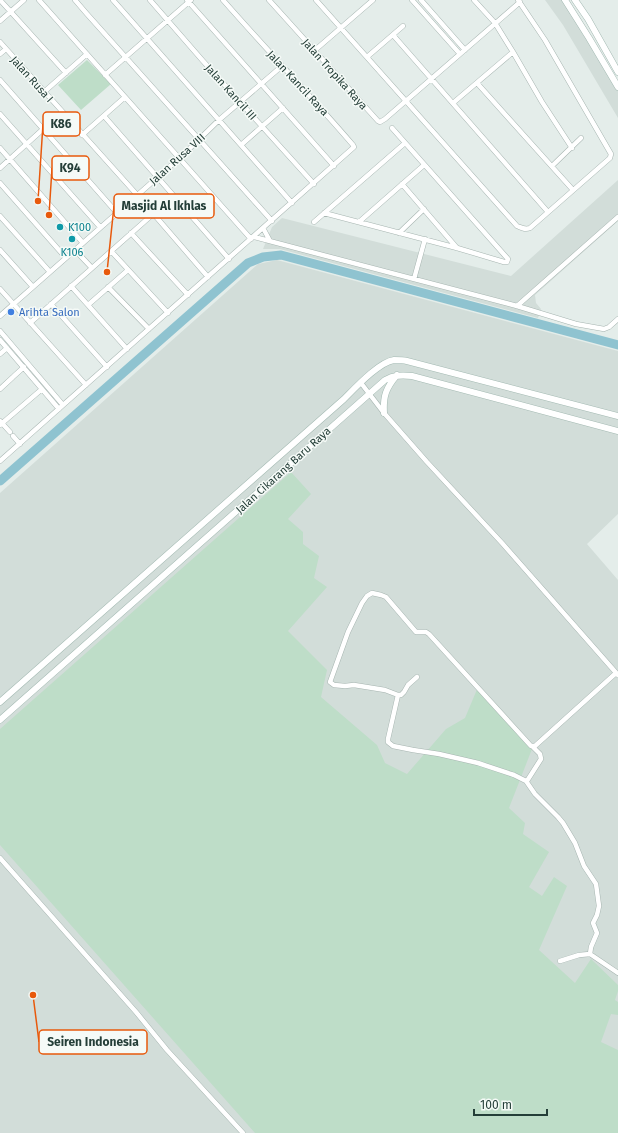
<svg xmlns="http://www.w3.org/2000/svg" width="618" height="1133" font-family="'Fira Sans',sans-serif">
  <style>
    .built { fill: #d2ddd9 }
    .green { fill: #beddc8 }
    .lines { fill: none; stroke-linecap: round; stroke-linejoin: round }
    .river { stroke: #8fc3d0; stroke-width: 9 }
    .minor-casing { stroke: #a7b5b1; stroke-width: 5.5 }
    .secondary-casing { stroke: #a3b9b2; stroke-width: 7 }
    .minor { stroke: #fff; stroke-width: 4.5 }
    .secondary { stroke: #fff; stroke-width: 6 }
    .culture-dot { fill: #0f9aa8; stroke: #f5faf7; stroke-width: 1.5 }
    .shop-dot { fill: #3f7fe0; stroke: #f5faf7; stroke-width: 1.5 }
    .labels { text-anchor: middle; stroke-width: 3; stroke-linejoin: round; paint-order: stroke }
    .street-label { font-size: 11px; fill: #243e38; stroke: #f5faf7 }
    .culture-label { font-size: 11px; fill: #0d838f; stroke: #f5faf7; text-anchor: start }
    .shop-label { font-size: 11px; fill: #366cbe; stroke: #f5faf7; text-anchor: start }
    .leader { fill: none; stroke: #e8590c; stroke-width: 1.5 }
    .callout-dot { fill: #e8590c; stroke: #f5faf7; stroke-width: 1.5 }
    .callout { fill: #f5faf7; stroke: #e8590c; stroke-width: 1.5 }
    .callout-label { font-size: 12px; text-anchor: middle; font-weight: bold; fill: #243e38 }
  </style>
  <rect width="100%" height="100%" fill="#e4edea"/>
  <!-- built -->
  <path class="built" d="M545 0H564L618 90V118L563 25Z
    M618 180V221L535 295 536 303 541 309 538 318 280 249H263L272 227 282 218 511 276Z
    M277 260 618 351V514L587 544 618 580V1133H0V493L258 264Z"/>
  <!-- green -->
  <path class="green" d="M87 60 111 84 81 110 58 85Z
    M291 472 311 494 288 519 303 532V544L319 556 314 578 327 587 288 631 327 670 321 697 377 745 385 763 407 774 446 729 465 718 478 687 532 749 509 808 525 823 523 834 549 852 529 887 542 896 554 877 567 886 539 950 575 983 591 959 618 985V991L615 1000 618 1002V1015L611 1014 601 1042 618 1050V1133H255L0 845V729Z"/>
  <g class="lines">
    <!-- river -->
    <path class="river" d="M0 481 248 263 263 257 281 255 618 345"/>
    <defs>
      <path id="minor" d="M0 0 66 73
        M39 0 251 239
        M75 0 87 14 272 221
        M113 0 292 203
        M150 0 203 61 314 184
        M187 0 334 166
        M269 0 378 121 380 122 385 119 520 2
        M316 0 517 226C522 228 525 230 530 228L610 158 611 154 545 40 518 0
        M412 0 460 54
        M421 0 465 50
        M474 0 495 23 513 52 542 102 572 148
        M0 21 24 0
        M393 35 548 212
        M0 42 139 197 208 277
        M314 51 373 0
        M0 54 6 49
        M367 57 403 26
        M105 75 191 0
        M0 80 117 213
        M477 83 573 190
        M44 92 87 54
        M453 103 513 52
        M0 114 100 227
        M104 116 229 259
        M82 135 125 97
        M241 145 283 108
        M0 148 83 243
        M552 166 581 138
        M0 168 62 112
        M0 183 66 258
        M402 184 457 248
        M324 213 457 248 504 262H507L508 259 392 128
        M0 216 50 272
        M314 222 405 143
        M359 222 424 165
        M263 228 270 241
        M131 233 188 295
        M399 233 424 209
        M254 237 517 306 576 324 604 329 609 327 618 319
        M0 250 33 287
        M75 250 92 268
        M111 251 168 313
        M414 279 425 239
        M71 286 127 349
        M108 287 149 329
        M0 289 86 385
        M51 304 107 367
        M88 305 128 270
        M517 306 618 217
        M0 316 183 155 219 120 282 66
        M30 323 153 214
        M0 331 63 405
        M0 340 59 409
        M0 354 7 348
        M14 376 24 367
        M361 383 384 413 427 462 502 543 618 675
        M0 389 13 377
        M0 421 10 432
        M0 425 42 389
        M13 436 20 444
        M0 461 354 147 353 145C311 96 266 49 223 0
        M616 673 535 746H531L429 634 426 632H416L386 597 381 595 372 593 367 596 362 603 348 632 330 682 334 685 345 686 354 685 385 690 398 695 388 739V742L393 746 413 750 439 754 478 763 514 775 526 781 535 794 558 817 563 823 575 843 584 866 596 884 599 906 597 915 593 923 597 933 591 947 590 954 618 973
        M398 695H401L404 692 408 685 417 677
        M527 781 541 759 540 754 533 747
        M0 858 136 1012 167 1050 243 1133
        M560 961 579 955 590 954"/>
      <path id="secondary" d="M565 0 589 38 618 87
        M575 0 588 19 618 72
        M384 413C383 396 386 388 397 375
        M0 702 344 399C355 388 379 362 394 360 398 360 403 360 407 361L618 416
        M0 720 385 380C394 375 402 375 412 376L618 431"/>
    </defs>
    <!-- minor casing -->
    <use href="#minor" class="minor-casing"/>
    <!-- secondary casing -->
    <use href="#secondary" class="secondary-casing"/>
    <!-- minor -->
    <use href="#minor" class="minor"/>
    <!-- secondary -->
    <use href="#secondary" class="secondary"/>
  </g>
  <!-- markers -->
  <g class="culture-dot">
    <circle cx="60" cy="227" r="4"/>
    <circle cx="72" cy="239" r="4"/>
  </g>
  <circle class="shop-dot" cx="11" cy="312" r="4"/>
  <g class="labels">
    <!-- street labels -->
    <g class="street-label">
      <text transform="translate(335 74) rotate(48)" y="4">Jalan Tropika Raya</text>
      <text transform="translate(32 79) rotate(48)" y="4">Jalan Rusa I</text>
      <text transform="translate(298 83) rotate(47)" y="4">Jalan Kancil Raya</text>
      <text transform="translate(231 92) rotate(48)" y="4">Jalan Kancil III</text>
      <text transform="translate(177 159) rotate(-42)" y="4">Jalan Rusa VIII</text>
      <text transform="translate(283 470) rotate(-42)" y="4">Jalan Cikarang Baru Raya</text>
    </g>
    <!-- culture labels -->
    <g class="culture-label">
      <text x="68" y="231">K100</text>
      <text x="72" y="256" text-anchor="middle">K106</text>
    </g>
    <!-- shop labels -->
    <g class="shop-label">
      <text x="19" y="316">Arihta Salon</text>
    </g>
  </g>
  <!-- callouts -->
  <path class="leader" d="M38 201L43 124M49 215L52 168M107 272L114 206M33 995L39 1042"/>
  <g class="callout-dot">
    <circle cx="38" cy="201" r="4"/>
    <circle cx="49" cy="215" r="4"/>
    <circle cx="107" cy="272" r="4"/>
    <circle cx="33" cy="995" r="4"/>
  </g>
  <g class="callout">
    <rect x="43" y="112" width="37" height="24" rx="4"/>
    <rect x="52" y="156" width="37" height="24" rx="4"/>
    <rect x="114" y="194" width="100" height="24" rx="4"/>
    <rect x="39" y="1030" width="108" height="24" rx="4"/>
  </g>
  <g class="callout-label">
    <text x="61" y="128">K86</text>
    <text x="70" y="172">K94</text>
    <text x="164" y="210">Masjid Al Ikhlas</text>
    <text x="93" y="1046">Seiren Indonesia</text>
  </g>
  <!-- scale -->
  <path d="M474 1109v6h73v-6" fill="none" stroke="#243e38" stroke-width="2"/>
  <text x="480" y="1109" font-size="12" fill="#243e38" stroke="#f5faf7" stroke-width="3" paint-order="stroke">100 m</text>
</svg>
